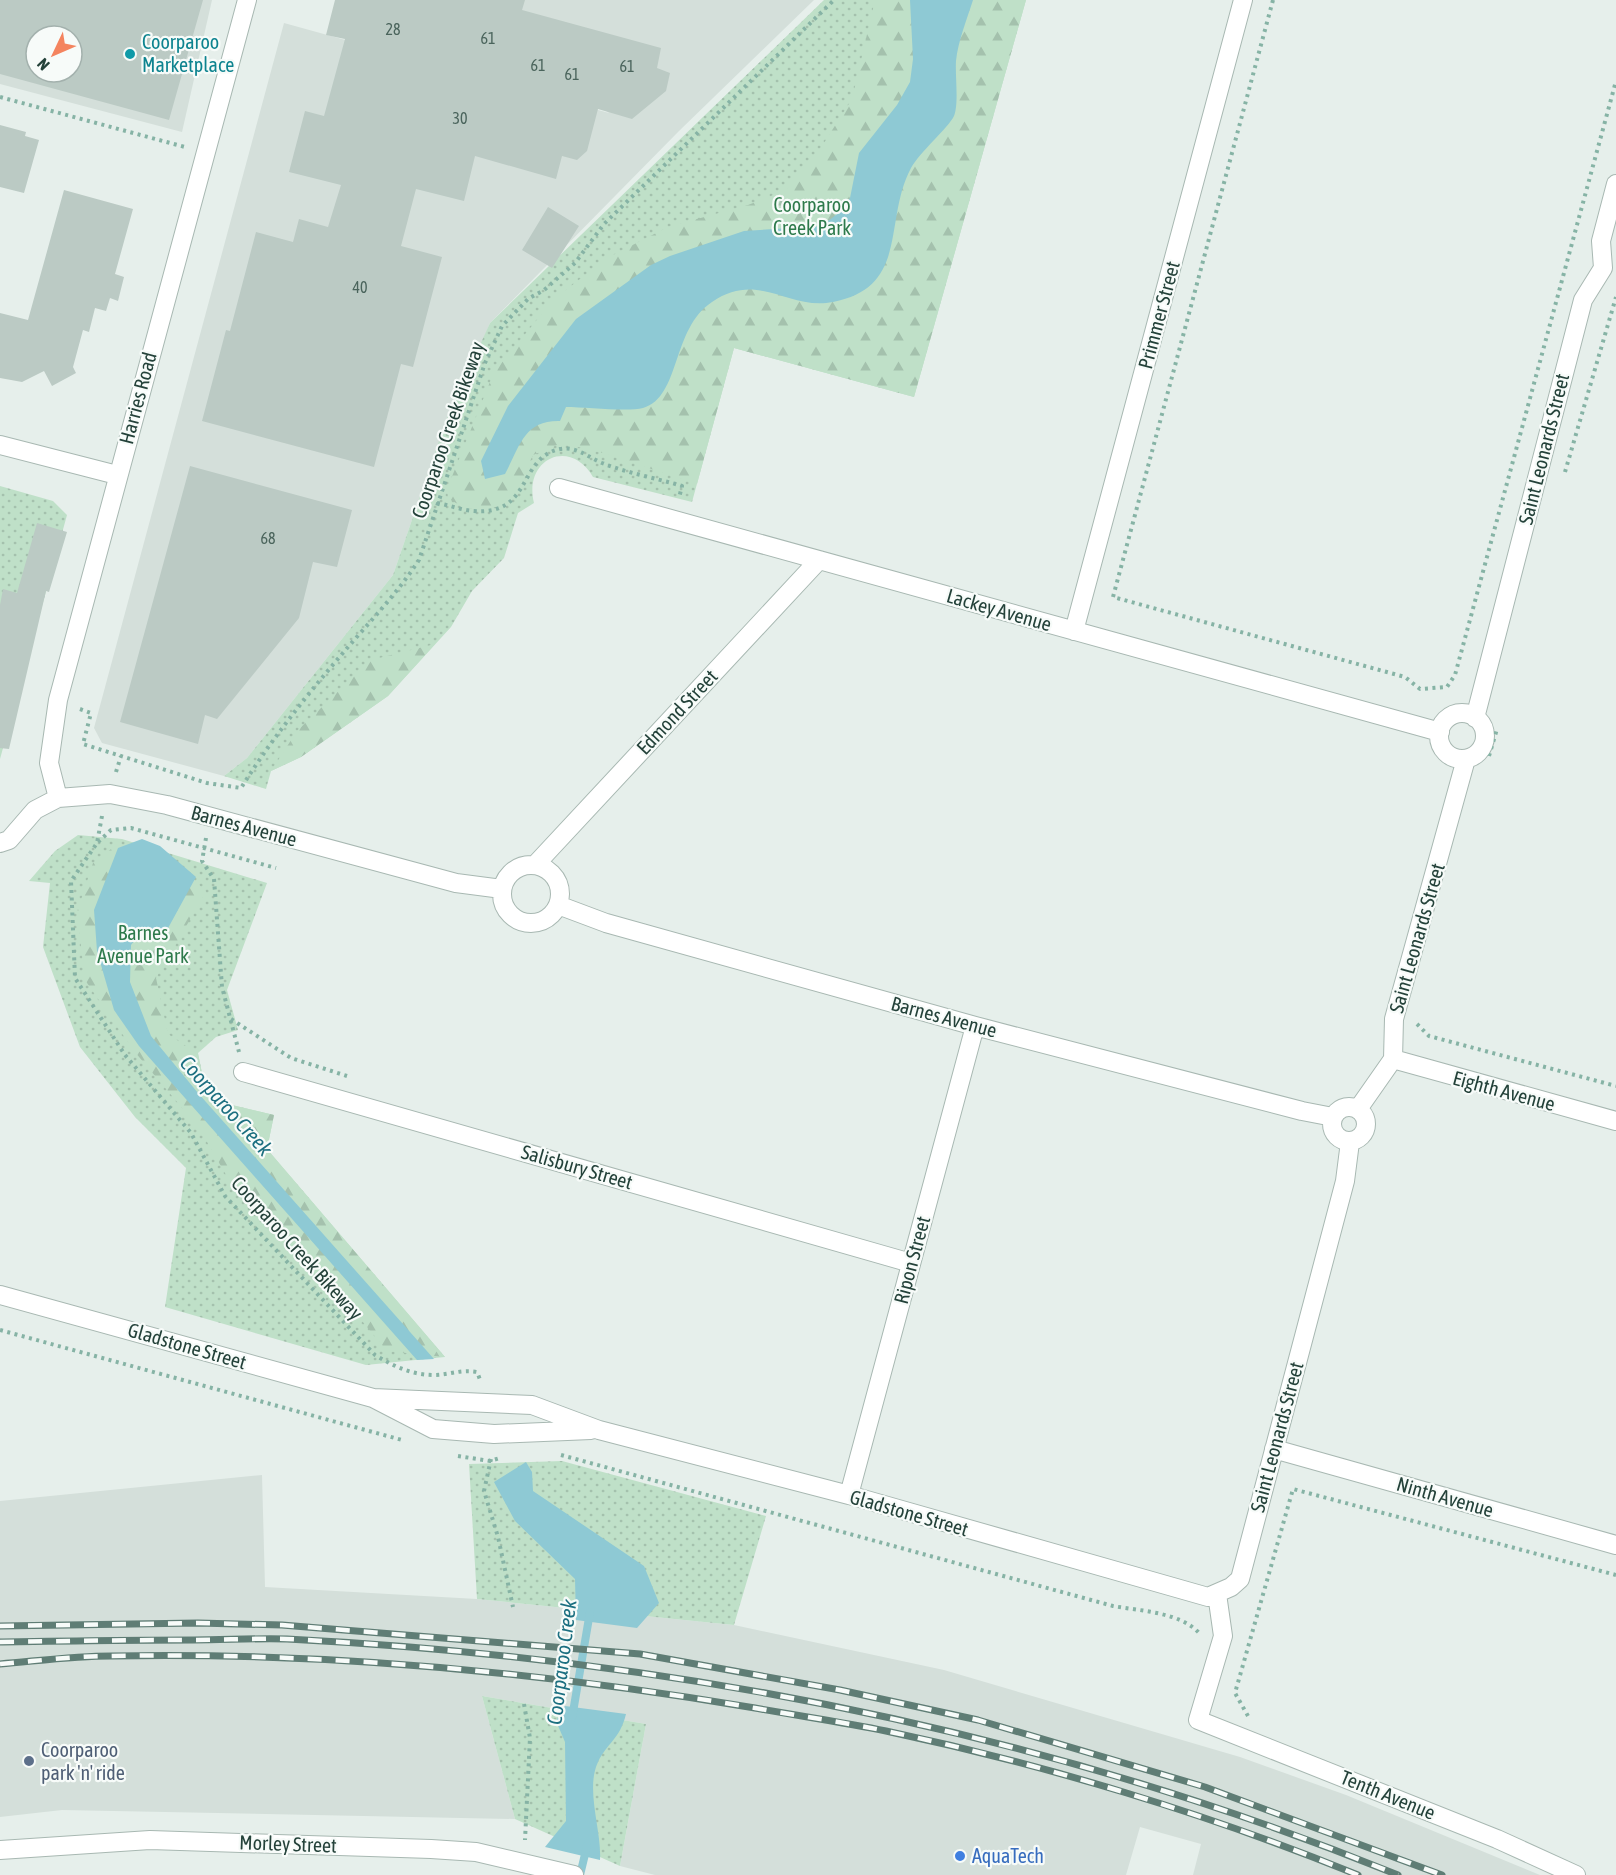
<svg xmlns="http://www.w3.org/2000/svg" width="1616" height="1875" font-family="'Asap Condensed',sans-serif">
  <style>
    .built { fill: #d4dfda; fill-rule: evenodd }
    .grass { fill: url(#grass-dots) }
    .forest { fill: url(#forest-firs) }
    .water { fill: #8ec9d4 }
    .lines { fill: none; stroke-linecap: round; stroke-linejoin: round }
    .stream { stroke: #8ec9d4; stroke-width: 8 }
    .building { fill: #bbcac4; fill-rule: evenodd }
    .street-casing { stroke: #a8b8b2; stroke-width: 20 }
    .path { stroke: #86b3a5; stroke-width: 4; stroke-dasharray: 3 4.5; stroke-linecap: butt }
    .street { stroke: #fff; stroke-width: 18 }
    .rail-casing { stroke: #5f7d75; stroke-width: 7 }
    .rail { stroke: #f7fbf9; stroke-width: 4.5; stroke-dasharray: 14; stroke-linecap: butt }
    .culture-dot { fill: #0f9aa8; stroke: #f7fbf9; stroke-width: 2 }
    .service-dot { fill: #5c6f8a; stroke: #f7fbf9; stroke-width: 2 }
    .shop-dot { fill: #3f7fe0; stroke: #f7fbf9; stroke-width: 2 }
    .labels { text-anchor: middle; stroke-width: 4.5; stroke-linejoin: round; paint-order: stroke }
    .number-label { font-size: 16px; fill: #4a645c }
    .culture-label { font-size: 20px; fill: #0d838f; stroke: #f7fbf9; text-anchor: start }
    .park-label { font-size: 20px; fill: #2d7a4b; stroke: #f7fbf9 }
    .street-label { font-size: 20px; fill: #24423a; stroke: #f7fbf9 }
    .service-label { font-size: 20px; fill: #4e5e75; stroke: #f7fbf9; text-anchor: start }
    .shop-label { font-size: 20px; fill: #366cbe; stroke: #f7fbf9; text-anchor: start }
    .water-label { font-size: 21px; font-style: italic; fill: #1c6f80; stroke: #f7fbf9 }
  </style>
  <defs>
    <pattern id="grass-dots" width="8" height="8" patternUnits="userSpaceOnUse" patternTransform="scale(1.5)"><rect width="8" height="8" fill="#bfe0c8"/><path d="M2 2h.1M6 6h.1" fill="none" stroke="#a4c1ad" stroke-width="1.8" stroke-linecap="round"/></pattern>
    <pattern id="forest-firs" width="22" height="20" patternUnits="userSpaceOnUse" patternTransform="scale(1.5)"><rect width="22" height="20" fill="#bfe0c8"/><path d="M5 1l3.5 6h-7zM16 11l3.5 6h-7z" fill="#a4c1ad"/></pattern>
  </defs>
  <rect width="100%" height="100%" fill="#e6efeb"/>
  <!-- built -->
  <path class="built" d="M0 0H212L182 132 0 84ZM36 36H72V72H36Z
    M467 0H814L679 131 490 323 425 482 393 575 247 758 224 776 102 743 94 728 284 23 609 113Z
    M262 1475 265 1587 477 1599 734 1625 944 1670 1240 1757 1346 1795 1540 1875H1193L1201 1844 1140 1827 1126 1875H655L620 1866 646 1724 482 1696 515 1819 62 1810 0 1817V1501Z"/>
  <!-- grass -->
  <path class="grass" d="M824 0H1026L914 397 734 348 692 502 593 477C570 437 523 459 534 503L518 513 504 558 472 591 451 627 388 696 301 757 271 771 266 789 224 776 247 758 393 575 448 415 490 323Z
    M0 486 53 501 67 515 0 759Z
    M78 835 122 839 267 883 227 990 238 1030 216 1037 198 1053 203 1078 215 1101 274 1115 267 1149 445 1357 366 1365 165 1307 186 1168 135 1117 80 1047 43 947 50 883 29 881 55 851Z
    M562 1461 766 1516 734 1625 477 1599 469 1464Z
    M482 1696 646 1724 620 1866 515 1819Z"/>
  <!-- forest -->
  <path class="forest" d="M875 0H1026L914 397 734 348 697 484 603 453 562 443 533 455C528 467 524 485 516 494 498 514 468 513 448 498L447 489 494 372 553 300 607 258 668 227 748 205 786 190 822 146 852 99Z
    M435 644 388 696 301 757 271 771 297 731 371 660Z
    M115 846 188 874 206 892 156 978 168 1034 198 1054 203 1078 215 1101 274 1115 267 1149 445 1357 387 1351 343 1298 233 1187 199 1128 134 1051 85 980 77 912 93 863Z"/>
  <!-- water -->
  <path class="water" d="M910 0H973C967 19 958 41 956 61 955 75 959 104 954 116 948 128 920 152 911 168 883 220 910 287 833 302 788 311 759 270 712 302 671 329 681 397 643 408 628 412 585 407 566 407L560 421C524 420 520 446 505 474L485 479 481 461 508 406 576 319 651 265 670 256 744 231 822 226 837 214 850 198 859 153 897 105 910 82 913 59Z
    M142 839 160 846 196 877 167 930 137 937 131 945 130 982 151 1036 198 1093 434 1359 417 1360 139 1046 114 1010 97 951 94 910 118 848Z
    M526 1462 532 1472 533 1491 644 1566 659 1603 637 1628 576 1620 575 1579 515 1521 494 1482Z
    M565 1706 626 1714C620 1739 607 1743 598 1762 585 1789 602 1831 600 1860L545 1847 566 1821 565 1742 556 1721Z"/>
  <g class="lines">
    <!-- stream -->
    <path class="stream" d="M572 1718 590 1612
      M580 1875 587 1846"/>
  </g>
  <!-- building -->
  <path class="building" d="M0 0H203L169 120 0 74ZM36 36H72V72H36Z
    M335 0H525L522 10 661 48 657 68 670 73 666 91 632 119 598 109 587 151 577 160 562 156 556 179 475 156 464 201 416 189 401 246 442 257 413 367 401 364 374 467 202 421 226 330 230 331 256 232 293 242 299 219 328 227 341 185 289 172 305 111 324 116 345 39 326 35Z
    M0 125 26 132 25 136 39 140 24 193 0 187Z
    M64 190 133 209 115 274 124 277 118 301 110 298 106 311 95 308 89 332 83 330 73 367 76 373 52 386 44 371 22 382 0 378V313L28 320Z
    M548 207 579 226 552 268 522 250Z
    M190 466 352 510 337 567 313 562 299 618 217 719 205 715 198 744 120 722Z
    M37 523 67 532 49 592 46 591 9 749 0 748V605L3 589 17 593Z"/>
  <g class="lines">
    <defs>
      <path id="street" d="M0 445 117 475
        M559 488 1440 732
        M1074 631 1243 0
        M1439 736a23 23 0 1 1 46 0a23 23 0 1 1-46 0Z
        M1475 718 1583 300 1603 268 1601 241 1616 184
        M58 798 49 763 58 700 247 0
        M0 843 9 840 35 810 58 798 110 794 167 805 456 883 502 889
        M502 894a29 29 0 1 1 58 0a29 29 0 1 1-58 0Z
        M535 865 819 560
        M558 905 606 923 975 1026 1302 1111 1333 1117
        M1393 1059 1616 1121
        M243 1072 911 1263
        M1332 1124a17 17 0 1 1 34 0a17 17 0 1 1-34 0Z
        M1358 1109 1393 1059 1394 1019 1466 759
        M0 1295 373 1398 433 1429 494 1434 591 1430
        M373 1398 532 1405 599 1430 849 1495 1208 1597 1231 1587 1240 1579 1345 1181 1350 1142
        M1274 1449 1616 1545
        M849 1495 975 1026
        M1217 1594 1223 1636 1198 1720 1497 1839 1576 1875
        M0 1850 150 1840 431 1849 476 1852 574 1875"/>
    </defs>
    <!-- street casing -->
    <use href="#street" class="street-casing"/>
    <!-- path -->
    <path class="path" d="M1273 0 1113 597 1405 677 1420 689 1447 687 1455 675 1616 81
      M0 97 185 147
      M1565 472 1616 297
      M437 503C449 505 461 510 473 511 533 516 517 458 560 449 576 446 588 457 602 463 627 473 656 478 682 486L679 498
      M80 709 91 713 83 744 207 783 241 788C274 735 315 685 355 639 378 613 400 589 419 560L485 363 502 326 528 299 544 290 575 263 604 224 834 0
      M1489 756 1497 729
      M116 772 121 756
      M102 816 97 843 71 881 75 978 125 1055 191 1133 225 1196 375 1355C394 1366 411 1375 434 1375 449 1375 461 1369 477 1372L481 1382
      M206 838 202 861 214 879 222 987 239 1052
      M98 842 111 830 131 828 276 868
      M231 1019 291 1058 347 1076
      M1417 1024 1429 1036 1616 1086
      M0 1330 402 1440
      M561 1455 1113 1606C1140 1611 1180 1612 1199 1633
      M458 1456 490 1461 500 1458
      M491 1459 484 1491 498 1537 513 1607
      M524 1704 530 1738 525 1840
      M1248 1716 1235 1693 1293 1489 1616 1575"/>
    <!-- street -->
    <use href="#street" class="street"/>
    <defs>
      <path id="rail" d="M0 1626 198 1623 282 1625 640 1654 840 1690 978 1720 1205 1787 1442 1875
        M0 1642C65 1641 129 1640 194 1640 225 1640 256 1638 287 1639 667 1658 1045 1731 1398 1875
        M0 1664C37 1661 74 1656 111 1656 327 1652 543 1672 755 1708 799 1716 843 1722 886 1731 1043 1764 1209 1814 1358 1875"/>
    </defs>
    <!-- rail casing -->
    <use href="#rail" class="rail-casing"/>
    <!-- rail -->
    <use href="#rail" class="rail"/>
  </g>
  <!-- markers -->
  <circle class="culture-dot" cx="130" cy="54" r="6"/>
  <circle class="service-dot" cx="29" cy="1761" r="6"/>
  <circle class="shop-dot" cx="960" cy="1856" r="6"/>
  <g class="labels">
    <!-- number labels -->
    <g class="number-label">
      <text x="393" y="35">28</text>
      <text x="488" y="44">61</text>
      <text x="538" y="71">61</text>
      <text x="627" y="72">61</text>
      <text x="572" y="80">61</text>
      <text x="460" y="124">30</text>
      <text x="360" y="293">40</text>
      <text x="268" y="544">68</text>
    </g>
    <!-- culture labels -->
    <g class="culture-label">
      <text x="142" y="49">Coorparoo<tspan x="142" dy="23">Marketplace</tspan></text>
    </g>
    <!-- park labels -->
    <g class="park-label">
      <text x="812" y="212">Coorparoo<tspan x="812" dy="23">Creek Park</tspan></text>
      <text x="143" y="940">Barnes<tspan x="143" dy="23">Avenue Park</tspan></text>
    </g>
    <!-- street labels -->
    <g class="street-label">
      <text transform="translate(1159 315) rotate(-75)" y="7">Primmer Street</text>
      <text transform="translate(138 398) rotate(-75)" y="7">Harries Road</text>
      <text transform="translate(448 430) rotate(-71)" y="7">Coorparoo Creek Bikeway</text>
      <text transform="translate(1544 449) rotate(-76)" y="7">Saint Leonards Street</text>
      <text transform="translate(999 610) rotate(16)" y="7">Lackey Avenue</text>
      <text transform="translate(677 712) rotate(-47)" y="7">Edmond Street</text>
      <text transform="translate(244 826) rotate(15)" y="7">Barnes Avenue</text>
      <text transform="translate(1417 938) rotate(-74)" y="7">Saint Leonards Street</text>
      <text transform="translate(944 1017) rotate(15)" y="7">Barnes Avenue</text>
      <text transform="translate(1504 1091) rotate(15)" y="7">Eighth Avenue</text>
      <text transform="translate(577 1167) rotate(16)" y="7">Salisbury Street</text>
      <text transform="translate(297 1248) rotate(48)" y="7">Coorparoo Creek Bikeway</text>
      <text transform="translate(912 1260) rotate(-75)" y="7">Ripon Street</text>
      <text transform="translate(187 1346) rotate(16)" y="7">Gladstone Street</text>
      <text transform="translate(1277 1437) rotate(-75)" y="7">Saint Leonards Street</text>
      <text transform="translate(1445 1497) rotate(16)" y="7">Ninth Avenue</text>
      <text transform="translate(909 1513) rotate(16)" y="7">Gladstone Street</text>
      <text transform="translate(1388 1795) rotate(22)" y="7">Tenth Avenue</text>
      <text transform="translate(288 1844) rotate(2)" y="7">Morley Street</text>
    </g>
    <!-- service labels -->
    <g class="service-label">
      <text x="41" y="1757">Coorparoo<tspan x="41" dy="23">park 'n' ride</tspan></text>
    </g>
    <!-- shop labels -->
    <g class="shop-label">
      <text x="972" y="1863">AquaTech</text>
    </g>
    <!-- water labels -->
    <g class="water-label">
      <text transform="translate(226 1106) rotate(48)" y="7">Coorparoo Creek</text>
      <text transform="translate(562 1662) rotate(-83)" y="7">Coorparoo Creek</text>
    </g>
  </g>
  <!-- north arrow -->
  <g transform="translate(54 54) rotate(226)"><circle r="28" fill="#f7fbf9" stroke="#a3b1ad" stroke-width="1.5"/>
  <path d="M0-4.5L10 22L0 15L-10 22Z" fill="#f4845f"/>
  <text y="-9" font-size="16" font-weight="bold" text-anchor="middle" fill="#24423a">N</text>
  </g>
</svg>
